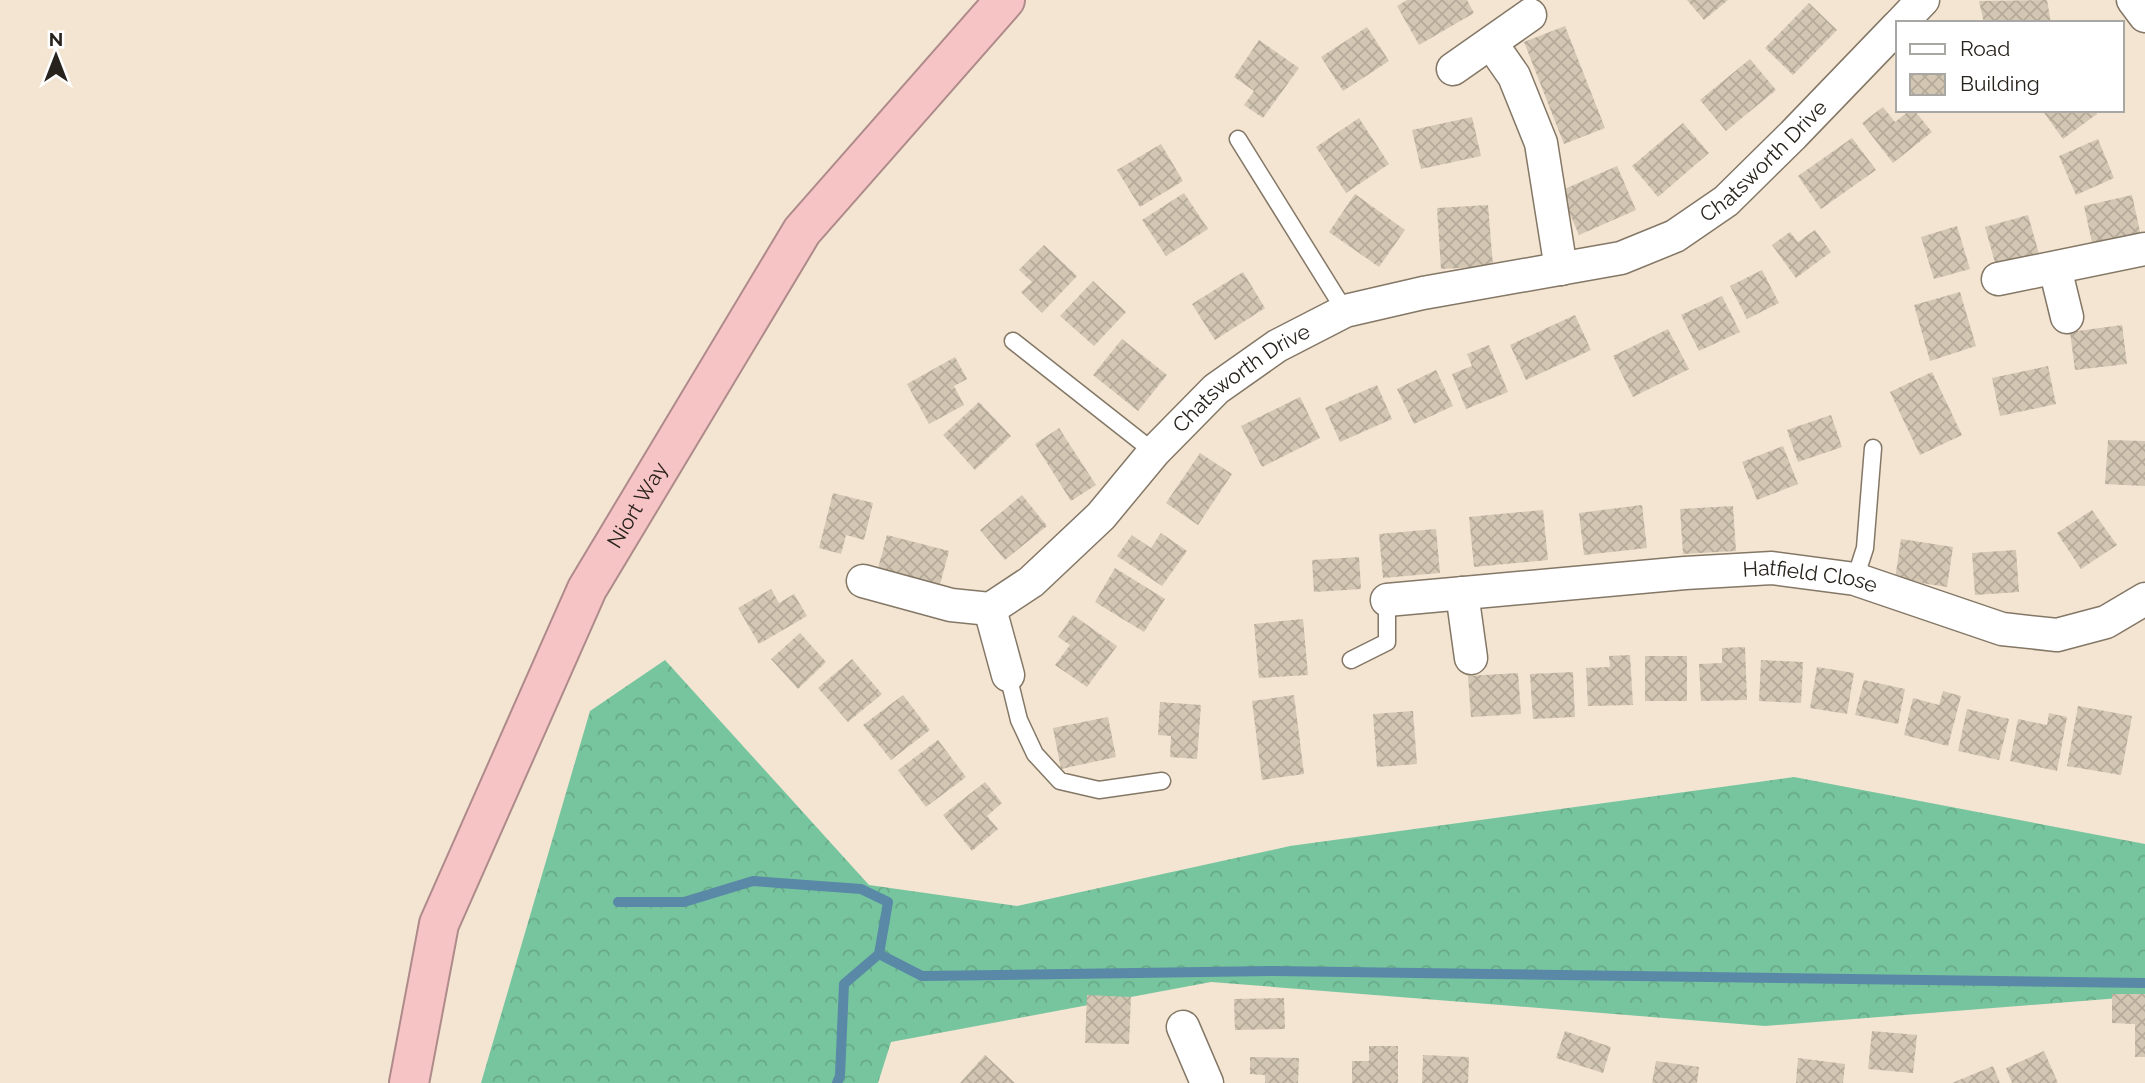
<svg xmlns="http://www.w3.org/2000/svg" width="2145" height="1083" font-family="Raleway,sans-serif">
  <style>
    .forest { fill: url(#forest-crowns) }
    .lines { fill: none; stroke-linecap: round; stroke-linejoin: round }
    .stream { stroke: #5989a6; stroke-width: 10 }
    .building { fill: url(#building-cross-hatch) }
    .lane-casing { stroke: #847766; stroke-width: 19 }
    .street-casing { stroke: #847766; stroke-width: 35 }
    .highway-casing { stroke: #ae8b8a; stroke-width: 42 }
    .lane { stroke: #fff; stroke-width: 16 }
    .street { stroke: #fff; stroke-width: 32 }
    .highway { stroke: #f7c4c6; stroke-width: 38 }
    .labels { text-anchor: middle; stroke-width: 5; stroke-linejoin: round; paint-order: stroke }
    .street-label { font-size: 21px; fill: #27221b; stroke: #fff }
  </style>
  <defs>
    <pattern id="forest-crowns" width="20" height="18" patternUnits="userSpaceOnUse" patternTransform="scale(1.75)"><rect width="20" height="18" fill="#77c59f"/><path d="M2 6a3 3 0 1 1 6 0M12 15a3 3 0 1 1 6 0" fill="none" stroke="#67a988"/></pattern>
    <pattern id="building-cross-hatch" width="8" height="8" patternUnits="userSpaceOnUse" patternTransform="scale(1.75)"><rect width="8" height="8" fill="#d3c6b3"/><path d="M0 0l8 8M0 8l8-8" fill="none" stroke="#b5aa99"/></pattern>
  </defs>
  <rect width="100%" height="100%" fill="#f3e5d2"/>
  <!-- forest -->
  <path class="forest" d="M665 660 869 885 1017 906 1290 846 1794 777 2145 844V996L1765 1026 1211 982 891 1042 878 1083H481L590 711Z"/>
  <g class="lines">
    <!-- stream -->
    <path class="stream" d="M618 902H684L753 881 861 889 888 902 879 954
      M837 1083 840 1076 844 984 879 954 922 976 1274 971 2145 983"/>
  </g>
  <!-- building -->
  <path class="building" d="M1407 0H1467L1474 13 1419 45 1397 6Z
    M1687 0H1728L1704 20Z
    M2047 0 2051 23H1984L1979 1Z
    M1809 3 1837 30 1793 75 1765 48Z
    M1565 26 1605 128 1564 144 1524 42Z
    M1367 27 1389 61 1343 91 1321 57Z
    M1259 40 1299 68 1263 118 1244 105 1254 91 1234 77Z
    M1750 59 1776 90 1726 131 1700 100Z
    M1883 107 1895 122 1910 110H1914L1932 132 1893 163 1862 123Z
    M2042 110H2095L2097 114 2063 139Z
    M1472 117 1481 156 1421 169 1412 130Z
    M1359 118 1389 164 1346 193 1316 147Z
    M1683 123 1709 153 1658 197 1632 166Z
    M1852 138 1876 170 1821 209 1798 176Z
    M2098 139 2114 178 2076 195 2059 156Z
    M1161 144 1183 181 1140 207 1117 170Z
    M1617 166 1636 210 1579 235 1560 191Z
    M1184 193 1208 229 1166 256 1142 220Z
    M1355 194 1405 230 1379 267 1329 232Z
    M2132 195 2142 241 2094 252 2084 206Z
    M1488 205 1493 266 1441 269 1437 208Z
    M2028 215 2039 254 1996 266 1985 227Z
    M1957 226 1970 269 1934 279 1921 237Z
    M1815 230 1831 252 1796 278 1772 245 1790 232 1798 242Z
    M1044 245 1077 276 1042 313 1021 292 1032 282 1019 270Z
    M1762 270 1779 303 1747 319 1730 286Z
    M1243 272 1265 308 1215 340 1192 304Z
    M1093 281 1126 312 1094 346 1060 316Z
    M1960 292 1976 346 1930 361 1914 305Z
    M1722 296 1740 332 1699 351 1681 315Z
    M1575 315 1591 350 1526 380 1510 345Z
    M2122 325 2127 364 2075 370 2070 332Z
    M1668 329 1689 369 1633 397 1613 356Z
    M1122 339 1167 375 1138 411 1093 375Z
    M1489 345 1508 392 1466 409 1452 374 1472 366 1467 354Z
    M955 357 967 379 954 386 964 405 929 424 907 384Z
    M2048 366 2056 404 2000 416 1992 378Z
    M1436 370 1453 406 1414 424 1397 389Z
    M1932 372 1962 435 1920 455 1890 392Z
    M1377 385 1392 419 1340 442 1325 408Z
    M1300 397 1320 438 1262 467 1241 426Z
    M979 402 1011 436 975 470 943 435Z
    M1831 415 1842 447 1798 462 1787 430Z
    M1059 428 1096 485 1071 501 1035 444Z
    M2108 440 2145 441V486L2105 484Z
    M1783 446 1798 484 1757 500 1742 462Z
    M1200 453 1232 474 1198 525 1166 503Z
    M833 493 873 503 864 540 846 535 841 554 819 548Z
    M1022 495 1047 526 1005 560 980 530Z
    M1642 505 1647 548 1584 555 1579 513Z
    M1733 506 1736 551 1683 554 1680 509Z
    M1543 510 1548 560 1474 567 1469 517Z
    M2092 510 2117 545 2081 569 2057 533Z
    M1436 529 1440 573 1383 578 1379 534Z
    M1161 533 1187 551 1162 586 1117 556 1132 535 1151 548Z
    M887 535 949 551 938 592 876 576Z
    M1901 539 1953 547 1947 587 1895 579Z
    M2016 550 2019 592 1975 595 1972 553Z
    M1359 557 1361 589 1314 592 1312 560Z
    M1115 568 1165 599 1144 632 1095 602Z
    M771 589 779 603 794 594 807 616 759 644 738 608Z
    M1073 615 1117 646 1087 687 1055 665 1070 645 1058 637Z
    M1303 619 1308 675 1259 678 1254 624Z
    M800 633 826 662 798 689 771 659Z
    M1745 647 1747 700 1701 701 1699 664 1722 663V648Z
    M1630 655 1633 705 1588 706 1586 668 1610 667 1609 656Z
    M1645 656H1687V701H1645Z
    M852 659 882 694 848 722 818 688Z
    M1761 660 1803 662 1801 703 1759 701Z
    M1817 667 1854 673 1847 714 1810 708Z
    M1573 672 1575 717 1533 719 1530 674Z
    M1518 673 1521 714 1471 717 1468 676Z
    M1864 680 1905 689 1898 724 1855 715Z
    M1943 691 1961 696 1948 746 1904 735 1913 698 1939 705Z
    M903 695 930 730 891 760 863 725Z
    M1294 695 1304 774 1262 780 1252 701Z
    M1160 702 1201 705 1197 759 1170 757 1171 736 1158 735Z
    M2078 706 2132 716 2121 775 2067 766Z
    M1967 709 2009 719 1999 760 1958 751Z
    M1413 711 1417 764 1377 767 1373 714Z
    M2049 713 2067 717 2057 771 2010 761 2018 719 2047 725Z
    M1108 717 1116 757 1061 769 1053 728Z
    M938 740 966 777 926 807 898 770Z
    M985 782 1002 803 987 816 998 829 972 851 943 815Z
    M2112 994H2145V1057H2135V1024L2112 1023Z
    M1087 995 1131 997 1129 1044 1085 1043Z
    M1284 998 1285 1029 1235 1030 1234 999Z
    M1565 1031 1611 1047 1603 1073 1556 1058Z
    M1872 1031 1917 1035 1913 1073 1868 1069Z
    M1369 1046H1398V1083H1352V1061H1369Z
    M2044 1051 2058 1083H2012L2006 1068Z
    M985 1055 1015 1083H960Z
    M1423 1055 1469 1057 1468 1083H1422Z
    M1250 1057 1299 1058 1298 1083H1265V1075L1250 1074Z
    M1798 1058 1845 1064 1843 1083H1796Z
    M1656 1061 1699 1067 1697 1083H1652Z
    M1993 1066 2000 1083H1952Z"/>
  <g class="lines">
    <defs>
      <path id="lane" d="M1238 139 1345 311
        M1013 341 1154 452
        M1855 579 1865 548 1873 448
        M1351 660 1387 642V600
        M1008 675 1019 720 1035 754 1060 781 1099 790 1162 781"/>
      <g id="street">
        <path d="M2133 0 2145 16"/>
        <path d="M1901 23 1923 0"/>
        <path d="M1491 43 1514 76 1541 143 1561 269"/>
        <path d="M1453 69 1530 15"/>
        <path d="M2055 268 2067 317"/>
        <path d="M1998 279 2145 249"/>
        <path id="s1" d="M863 581 951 605 990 609 1031 582 1101 516 1154 452 1216 389 1277 346 1345 311 1423 293 1621 258 1675 236 1726 201 1793 135 1898 26"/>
        <path d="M1462 593 1471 658"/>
        <path id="s2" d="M1387 600 1685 573 1772 568 1855 579 2002 629 2057 635 2106 622 2145 599"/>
        <path d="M990 609 1008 675"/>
        <path d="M1183 1027 1207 1083"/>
      </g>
      <g id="highway">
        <path id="s3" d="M409 1083 439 924 587 589 802 231 1005 0"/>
      </g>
    </defs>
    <!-- lane casing -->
    <use href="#lane" class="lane-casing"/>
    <!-- street casing -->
    <use href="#street" class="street-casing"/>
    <!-- highway casing -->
    <use href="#highway" class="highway-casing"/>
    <!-- lane -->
    <use href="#lane" class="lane"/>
    <!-- street -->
    <use href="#street" class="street"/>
    <!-- highway -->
    <use href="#highway" class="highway"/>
  </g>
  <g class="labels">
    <!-- street labels -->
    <g class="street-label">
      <text dy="7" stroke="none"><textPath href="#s1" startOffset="1054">Chatsworth Drive</textPath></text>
      <text dy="7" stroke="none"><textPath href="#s1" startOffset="474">Chatsworth Drive</textPath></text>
      <text dy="7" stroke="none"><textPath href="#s3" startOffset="626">Niort Way</textPath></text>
      <text dy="7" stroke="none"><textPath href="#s2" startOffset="425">Hatfield Close</textPath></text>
    </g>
  </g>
  <!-- legend -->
  <rect x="1896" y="21" width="228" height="91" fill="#ffffff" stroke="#a9a7a4" stroke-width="2"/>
  <rect x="1910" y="44" width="35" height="10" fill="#ffffff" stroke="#a9a7a4" stroke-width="2"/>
  <text x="1960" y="56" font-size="21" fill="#27221b">Road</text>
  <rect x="1910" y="74" width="35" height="21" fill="url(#building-cross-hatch)" stroke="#a9a7a4" stroke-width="2"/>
  <text x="1960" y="91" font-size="21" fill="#27221b">Building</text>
  <!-- north arrow -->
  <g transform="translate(56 56)" stroke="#ffffff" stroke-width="5" paint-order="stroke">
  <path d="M0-5L12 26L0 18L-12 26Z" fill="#27221b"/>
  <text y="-10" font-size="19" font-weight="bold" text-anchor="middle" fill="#27221b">N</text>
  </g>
</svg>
